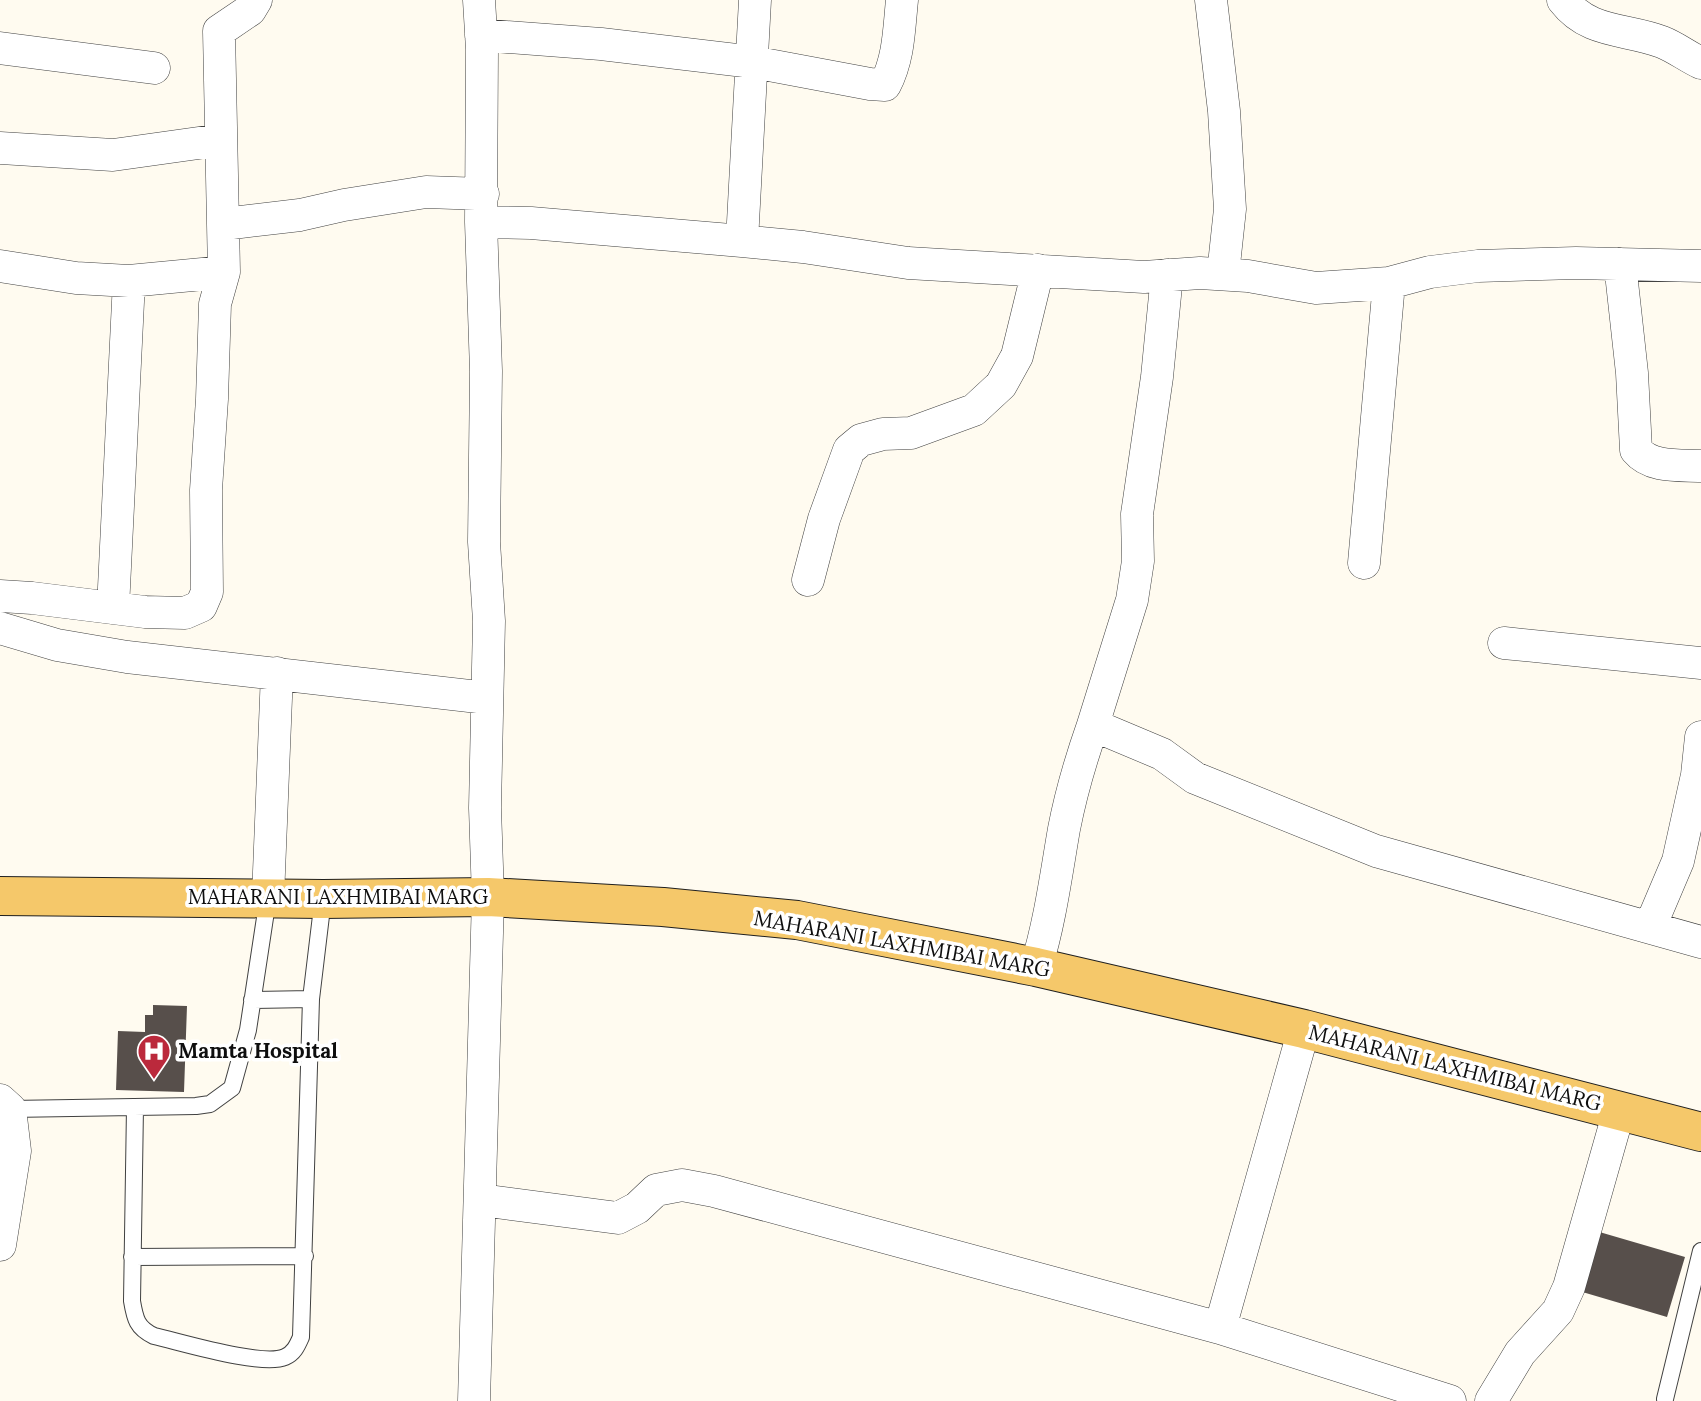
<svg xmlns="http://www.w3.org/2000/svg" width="1701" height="1401" font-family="Lora,serif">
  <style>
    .building { fill: #574f4b }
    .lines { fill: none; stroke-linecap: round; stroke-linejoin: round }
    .service-casing { stroke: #414141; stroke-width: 18 }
    .minor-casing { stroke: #414141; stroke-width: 33 }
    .primary-casing { stroke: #1f1f1f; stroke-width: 40 }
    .service { stroke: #fff; stroke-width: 16 }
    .minor { stroke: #fff; stroke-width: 32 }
    .primary { stroke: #f5c86a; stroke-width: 38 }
    .labels { text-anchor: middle; stroke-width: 7; stroke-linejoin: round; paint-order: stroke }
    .street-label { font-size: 21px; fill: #0e0e0e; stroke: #fff }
    .poi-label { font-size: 21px; font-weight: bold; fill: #0e0e0e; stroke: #fff; text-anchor: start }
  </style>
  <rect width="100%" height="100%" fill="#fffbf0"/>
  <!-- building -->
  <path class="building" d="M153 1005 187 1006 184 1092 116 1090 118 1031 145 1032V1015H153Z
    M1596 1231 1685 1257 1667 1317 1579 1291Z"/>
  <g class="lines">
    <defs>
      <path id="service" d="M252 1000 311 999
        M135 1107 132 1301C135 1319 137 1328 154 1336 181 1342 262 1367 285 1357 294 1353 297 1346 301 1337L311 999 323 899
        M10 1109 196 1106 210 1104 232 1088 248 1030 268 898
        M132 1257 305 1256
        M1665 1399 1701 1251"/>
      <path id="minor" d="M1211 0 1224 111 1230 209 1223 274
        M1563 0C1589 34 1625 28 1662 42 1675 47 1688 57 1701 63
        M481 35 601 44 753 62 870 84 885 85C899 58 899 29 902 0
        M0 48 154 68
        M0 148 113 155 220 140
        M481 222 531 223 742 241 803 247 908 263 1144 277 1200 273 1248 276 1316 288 1389 283 1430 272 1478 266 1576 263 1701 266
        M224 224 300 215 344 205 426 192 483 194
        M742 241 755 0
        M1620 264 1632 373 1636 450C1651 468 1678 465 1701 466
        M0 266 76 278 129 281 224 272 215 304 212 399 206 490 207 592 201 606 185 613 145 612 32 598 0 596
        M224 272 219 31 250 10 256 0
        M1167 275 1157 377 1137 514 1138 561 1132 600 1093 725 1162 754 1195 778 1376 851 1701 942
        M1364 563 1389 283
        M808 580 824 519 849 450 861 440 883 434 911 433 974 410 1001 385 1017 356 1038 270
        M113 608 129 281
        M0 628 57 645 127 657 487 698
        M1504 643 1701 663
        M268 897 277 673
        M1650 927 1678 861 1697 775 1701 737
        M1036 967C1050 922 1056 875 1064 829 1071 793 1081 759 1093 725
        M1304 1029 1220 1328 1450 1401
        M0 1100 10 1109 15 1151 0 1245
        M481 1200 618 1218 637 1208 656 1190 682 1185 714 1191 1220 1328
        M474 1401 488 897 485 808 489 621 484 542 486 371 481 222 482 49 479 0
        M1491 1401 1520 1353 1558 1311 1569 1287 1619 1111"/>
      <path id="primary" d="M0 896 323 899 488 897 663 907 797 920 1036 967 1304 1029 1701 1132"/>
    </defs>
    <!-- service casing -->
    <use href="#service" class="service-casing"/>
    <!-- minor casing -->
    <use href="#minor" class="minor-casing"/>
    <!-- primary casing -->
    <use href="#primary" class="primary-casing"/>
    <!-- service -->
    <use href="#service" class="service"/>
    <!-- minor -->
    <use href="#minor" class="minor"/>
    <!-- primary -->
    <use href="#primary" class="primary"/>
  </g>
  <!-- icons -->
  <defs>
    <symbol id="hospital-pin" viewBox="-11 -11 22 30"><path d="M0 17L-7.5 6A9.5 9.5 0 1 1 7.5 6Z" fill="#bb293c" stroke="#fff"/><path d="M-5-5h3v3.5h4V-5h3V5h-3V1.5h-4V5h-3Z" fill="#fff"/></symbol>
  </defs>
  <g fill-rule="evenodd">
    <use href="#hospital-pin" x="135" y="1032" width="38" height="52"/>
  </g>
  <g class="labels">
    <!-- street labels -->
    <g class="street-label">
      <text x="338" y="904">MAHARANI LAXHMIBAI MARG</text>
      <text transform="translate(902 944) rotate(10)" y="7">MAHARANI LAXHMIBAI MARG</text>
      <text transform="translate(1455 1068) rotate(14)" y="7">MAHARANI LAXHMIBAI MARG</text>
    </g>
    <!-- poi labels -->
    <g class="poi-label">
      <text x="178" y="1058">Mamta Hospital</text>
    </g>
  </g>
</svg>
